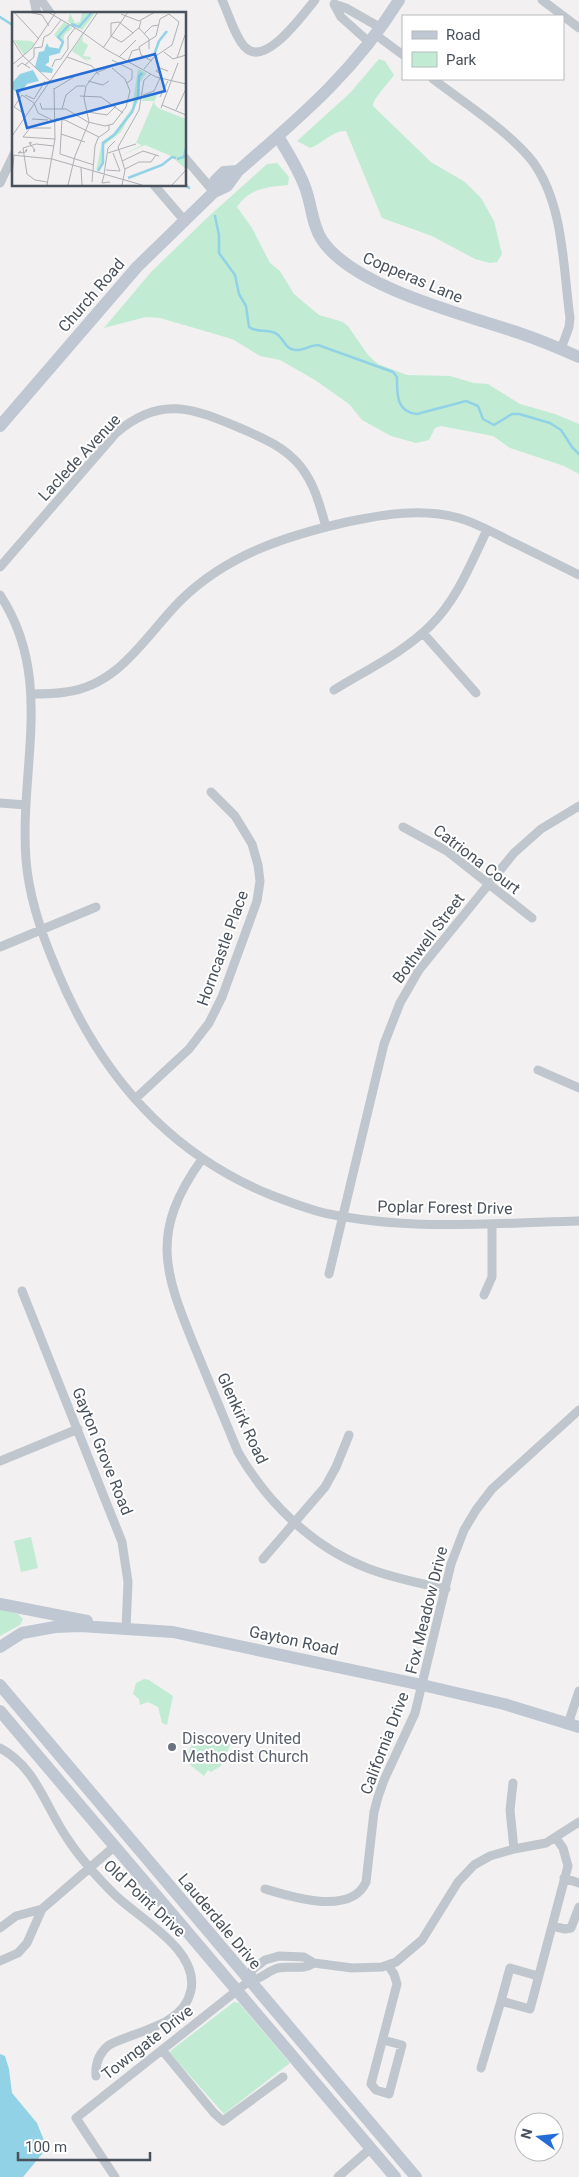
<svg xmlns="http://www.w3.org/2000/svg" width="579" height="2177" font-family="Roboto,sans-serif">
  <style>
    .green { fill: #c1ecd3 }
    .water { fill: #91d2e7 }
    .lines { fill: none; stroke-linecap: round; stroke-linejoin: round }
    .stream { stroke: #91d2e7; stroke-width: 2.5 }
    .street { stroke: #bfc6cd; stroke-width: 9 }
    .secondary { stroke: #bec7d2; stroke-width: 12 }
    .worship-dot { fill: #6b7280; stroke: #fff; stroke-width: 2 }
    .labels { text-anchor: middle; stroke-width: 4; stroke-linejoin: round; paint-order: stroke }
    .street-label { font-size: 16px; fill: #49525c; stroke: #fff }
    .worship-label { font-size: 16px; fill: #5b616d; stroke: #fff; text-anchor: start }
    .inset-river { fill: none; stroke: #91d2e7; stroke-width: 2.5 }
    .inset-road { fill: none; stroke: #aeb1b5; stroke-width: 1 }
    .view { fill: #246dd7; fill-opacity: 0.15; stroke: #246dd7; stroke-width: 2.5 }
    .inset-edge { fill: none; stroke: #49525c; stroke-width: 2.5 }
  </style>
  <rect width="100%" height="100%" fill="#f2f0f0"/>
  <!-- green -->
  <path class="green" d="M379 59 385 61 394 75C389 83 373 98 373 106L431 162 465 182 481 198 494 221 502 254 497 262 490 263 475 259 432 236 382 218 346 131C333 130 322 144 310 148L297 141 350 93Z
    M277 163 289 177 288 185C268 187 249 188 237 207L252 228 270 263 280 271 294 294 319 315 343 322 348 326 368 355 378 364 407 375 450 376 474 383 488 384 520 404 555 414 579 424V474L564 466 510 448 493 436 441 426 435 428 429 440 416 443 391 436 362 420 349 404 315 380 280 360 260 356 232 339 160 318 146 317 104 328 151 272 208 217 267 164Z
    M31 1537 38 1568 21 1572 14 1541Z
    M0 1609 18 1614 23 1619 20 1625 0 1636Z
    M144 1679 149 1680 173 1696 167 1725 162 1723 158 1707 148 1702 140 1705 139 1699 133 1694 136 1683Z
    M197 1735 231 1743 221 1766 211 1772 208 1770 204 1776 184 1760Z
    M234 2002 239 2003 290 2063 224 2114 169 2052Z"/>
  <!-- water -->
  <path class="water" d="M0 2054 5 2056 9 2069 12 2093 37 2123 47 2148 23 2177H0Z"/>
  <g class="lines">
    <!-- stream -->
    <path class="stream" d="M0 17 14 26
      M185 184 189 188
      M215 216 219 235V253L235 275 239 294 246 306 249 327C257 333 266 329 275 333 284 337 284 349 295 350 303 351 310 345 318 345L393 372 397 377C397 394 396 412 417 414L466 401 478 406 483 419 494 425 512 414H519L550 423 561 430 572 447 579 454"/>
    <!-- street -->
    <path class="street" d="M34 0 37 14
      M41 0 51 14
      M222 0C228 12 236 40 246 48 266 67 303 14 315 0
      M542 0 579 28
      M376 35 403 55
      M370 43 341 17 334 4 346 8 381 28
      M433 79C463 102 511 133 533 162 564 205 563 267 570 318L569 327 561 349
      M185 158 214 192
      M0 183 14 154
      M154 185 184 220
      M0 567 116 433C160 395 193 408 240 428 263 438 285 447 301 467 315 485 320 506 326 527
      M0 595C55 678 19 768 26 860 29 897 41 933 56 968 98 1071 165 1152 271 1195 290 1202 309 1210 329 1214 411 1231 496 1223 579 1221
      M423 633 476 693
      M334 690C366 670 403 653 430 626 457 600 471 563 487 530
      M31 694C43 694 54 694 66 692 120 685 145 636 181 600 227 555 285 536 347 522 385 514 421 508 459 518 476 523 492 532 508 540 531 551 555 563 579 575
      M0 803 26 805
      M403 827 447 851 532 918
      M0 947 96 907
      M538 1070 579 1088
      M135 1099 189 1049 209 1023 222 997 257 901 260 881 258 865 252 844 235 816 211 792
      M202 1159C149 1233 164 1272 196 1350 210 1384 224 1418 238 1452 267 1502 312 1547 367 1568 392 1578 419 1583 446 1589
      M329 1274 384 1044 400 1003 419 970 514 853 541 829 579 806
      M22 1291 122 1542 128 1582 126 1629
      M484 1295 492 1277V1224
      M0 1461 78 1429
      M263 1559 325 1487 336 1467 349 1435
      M568 1724 579 1691
      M0 1748C36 1767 45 1806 67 1838 80 1858 97 1877 114 1894 138 1918 199 1949 191 1990 184 2026 135 2031 109 2045 99 2053 95 2063 96 2076
      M513 1783 510 1810 514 1849
      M564 1878 579 1883
      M265 1889C292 1897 351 1916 366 1882L374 1812 378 1797 384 1780 415 1713 451 1564 464 1530 476 1510 492 1489 579 1410
      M552 1926 565 1929 571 1928 579 1907
      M0 1928 16 1916 42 1909
      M0 1961 18 1953 27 1943 42 1909 115 1846
      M249 1981 252 1970 265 1960 279 1956 304 1957 314 1963 352 1968 382 1967 396 1962 422 1940 458 1882 474 1865 490 1856 514 1849 546 1843 579 1822
      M249 1981C261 1980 267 1971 278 1968 292 1965 302 1971 314 1963
      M501 2001 510 1968 538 1976
      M383 2040 402 2045 389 2094 376 2090 371 2084 397 1984 394 1974 388 1965
      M162 2050 214 2113 223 2121 283 2077
      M481 2068 501 2001 530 2009 568 1866 563 1848 556 1838
      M115 2177 76 2118 249 1981
      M338 2177 371 2148"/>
    <!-- secondary -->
    <path class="secondary" d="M278 136C288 154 300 171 306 190 312 207 312 225 322 240 354 288 466 315 519 333 540 340 559 348 579 357
      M214 192 215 181 224 172 238 171
      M0 426 137 267 214 192 227 186 238 171C300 117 355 71 399 0
      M0 1604 87 1621
      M0 1647 22 1633 55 1627 80 1626 173 1632 422 1685 504 1704 579 1727
      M0 1685 416 2177
      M0 1711 395 2177"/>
  </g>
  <!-- markers -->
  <circle class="worship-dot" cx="172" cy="1747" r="5"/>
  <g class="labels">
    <!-- street labels -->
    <g class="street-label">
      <text transform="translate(413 277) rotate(23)" y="6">Copperas Lane</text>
      <text transform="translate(91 295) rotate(-49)" y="6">Church Road</text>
      <text transform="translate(79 457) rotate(-47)" y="6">Laclede Avenue</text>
      <text transform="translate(477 859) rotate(37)" y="6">Catriona Court</text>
      <text transform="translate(428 938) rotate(-53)" y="6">Bothwell Street</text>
      <text transform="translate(222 948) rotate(-70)" y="6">Horncastle Place</text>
      <text transform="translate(445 1207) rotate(1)" y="6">Poplar Forest Drive</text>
      <text transform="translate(243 1418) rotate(65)" y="6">Glenkirk Road</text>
      <text transform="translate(103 1451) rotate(68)" y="6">Gayton Grove Road</text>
      <text transform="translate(426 1610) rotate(-76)" y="6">Fox Meadow Drive</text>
      <text transform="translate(294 1640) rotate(12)" y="6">Gayton Road</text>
      <text transform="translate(384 1743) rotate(-69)" y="6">California Drive</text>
      <text transform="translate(145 1898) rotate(43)" y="6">Old Point Drive</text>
      <text transform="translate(220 1921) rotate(50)" y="6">Lauderdale Drive</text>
      <text transform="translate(147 2042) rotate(-38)" y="6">Towngate Drive</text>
    </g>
    <!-- worship labels -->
    <g class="worship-label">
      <text x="182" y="1744">Discovery United<tspan x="182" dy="18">Methodist Church</tspan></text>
    </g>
  </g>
  <!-- overview -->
  <g transform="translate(12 12)">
    <rect width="174" height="174" fill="#f2f0f0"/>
    <path d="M70 0H84L70 18 56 10 58 1 63 11 68 10ZM52 10 60 16 52 23 51 37 50 29 42 23ZM71 23 70 29 76 33 71 44 79 45 78 48 73 46 78 51 60 39ZM2 28 19 29 23 32 12 43ZM126 57 134 61 127 72 129 89 126 88 109 120 92 133 90 152 84 159 90 130 102 121 120 96ZM146 80 142 91 146 96 174 107V157L159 144 133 133 108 144 130 133 124 131 142 89H130L131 86Z" fill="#c1ecd3"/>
    <path d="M35 31 37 35 49 37 48 41 37 44V50L33 53 41 57 40 61 28 60 23 55 27 40 32 39ZM21 58 27 69 15 72 8 81 0 77V71L8 62Z" fill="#91d2e7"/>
    <path class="inset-river" d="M59 12 67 15 80 0M48 37 51 30 46 25 57 13M142 43 147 29 155 19M165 147 172 145 174 136M86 159 91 151V131L102 123 120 100 126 84 127 64 130 61M116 166 150 153 160 145 164 146"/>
    <path class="inset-road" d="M2 0 27 27M16 0 30 3 37 14M36 0 70 20M109 2 127 9 143 0M127 16 137 27V37M70 20 95 38 144 65 174 72M121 21 107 10 99 11V24L109 30 111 29 121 21 123 19 127 16 129 9M132 22 140 14 147 13M0 27 10 43 39 70M91 36 116 0M152 40 161 47 174 43M55 45 80 54 87 63M107 45 124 28M165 46 173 23M100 48 120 58V67L115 71M116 49 120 39 127 37M140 49 129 43 127 35 144 24 148 7 157 2M0 53 20 36 44 0M13 53 22 45V36L30 35 32 25 38 22 49 8M5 55 10 51 18 56M40 55 43 48 49 47 56 37V25L63 16M132 57 141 46 160 33 167 10 157 2M149 62 144 59 148 56 156 59M76 69 91 73 97 69M42 77 62 65M13 83 22 87 33 69M131 83 142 79 148 66M68 84 89 85 111 101M148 85 156 69M28 91 30 97H54L76 110 93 114 101 112 114 95 118 79 113 67 100 56M150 93 174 103M149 96 166 51M50 97 54 83 65 74H73M164 98 174 77M76 100 95 103 104 94M13 102 2 95 10 83 22 91 26 101 44 110M20 107 36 108M44 107 53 108 87 125M50 107 48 142 82 153M39 116H18L11 125 43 127M49 122 73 130M0 124 86 0M19 132V130L17 131 23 138 22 140V137M11 136 15 162 23 168 35 170M11 136 24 132 42 134M9 139 6 141 14 140 15 137 13 139M96 141 124 132M0 143 40 147 130 173M110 149 131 139 147 144M69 156 70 173M113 157 127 150H139L144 143M94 158 108 159 101 141M92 162 96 136 103 129M0 163 2 144M92 163 90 171 98 170M80 170 83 134 86 126 97 118V113M35 173 43 127 42 76M56 173 63 144 77 110 72 86 74 74 84 61 107 51M110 173 113 158 106 135 127 98 132 68 139 62M160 173 174 158"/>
    <path class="view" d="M143 42 153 79 15 116 5 79Z"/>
    <rect width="174" height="174" class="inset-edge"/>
  </g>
  <!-- legend -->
  <rect x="402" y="15" width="162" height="65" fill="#ffffff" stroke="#b6babe"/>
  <rect x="412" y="31" width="25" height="8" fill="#bec7d2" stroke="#b6babe"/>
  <text x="446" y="40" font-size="15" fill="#49525c">Road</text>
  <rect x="412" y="52" width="25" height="15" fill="#c1ecd3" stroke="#b6babe"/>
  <text x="446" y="65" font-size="15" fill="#49525c">Park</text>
  <!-- north arrow -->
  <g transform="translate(539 2137) rotate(285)"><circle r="24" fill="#ffffff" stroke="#b6babe"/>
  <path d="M0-4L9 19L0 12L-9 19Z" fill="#246dd7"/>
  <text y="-8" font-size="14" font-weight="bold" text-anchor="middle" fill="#49525c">N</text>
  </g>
  <!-- scale -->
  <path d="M18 2152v8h132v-8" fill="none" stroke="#49525c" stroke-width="2.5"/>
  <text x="25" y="2152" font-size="15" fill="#49525c" stroke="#ffffff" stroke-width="4" paint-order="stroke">100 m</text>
</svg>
